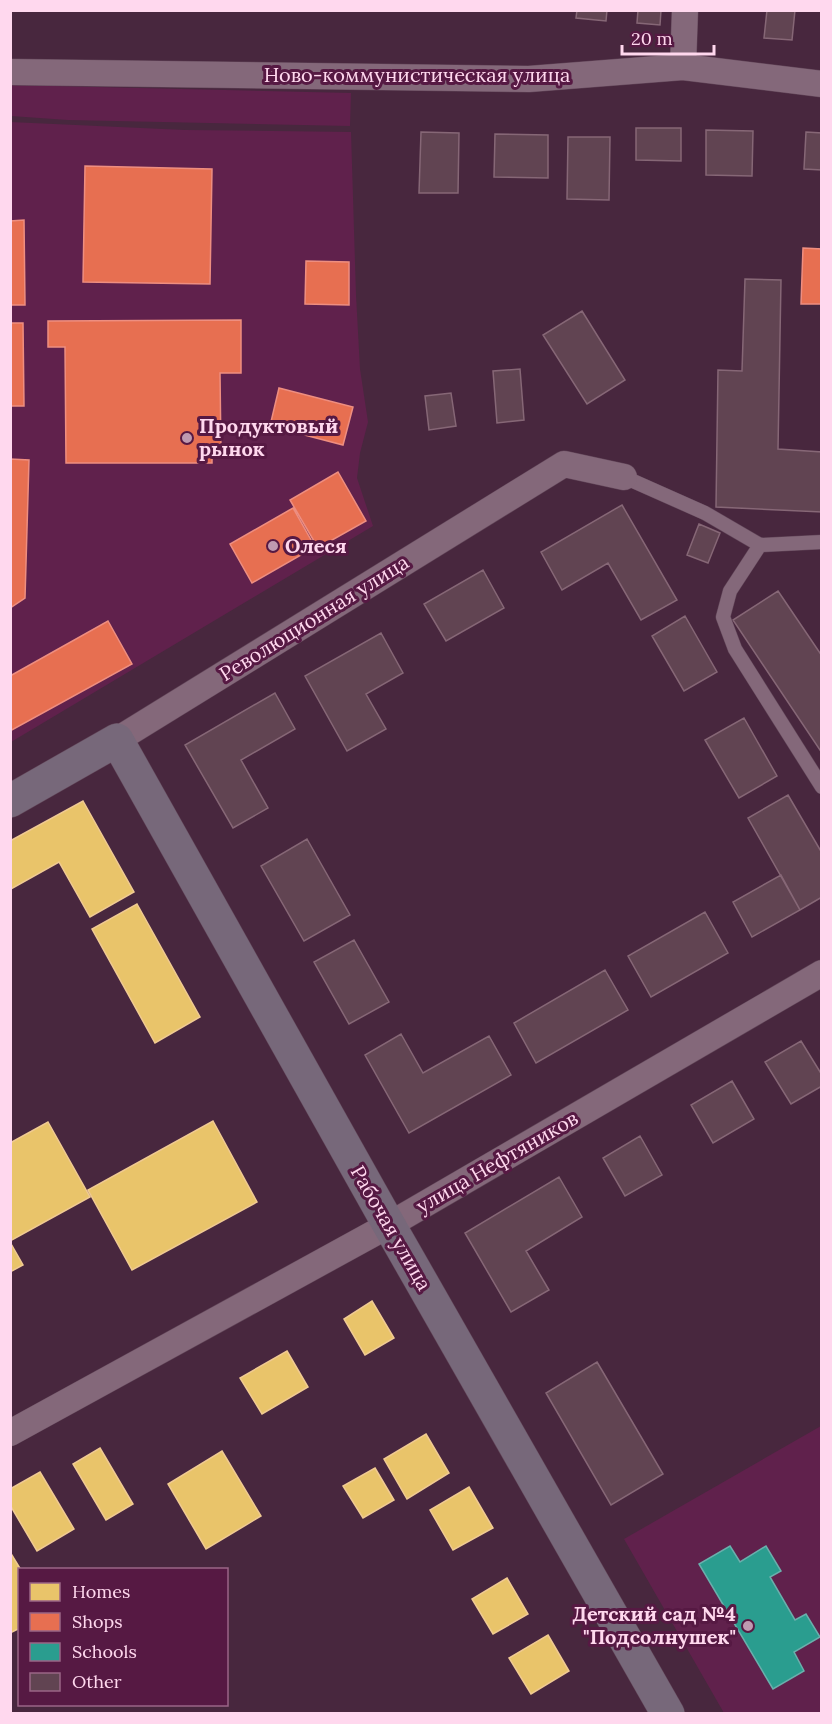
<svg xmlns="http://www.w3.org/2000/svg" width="832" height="1724" font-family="Lora,serif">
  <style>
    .built { fill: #60214c }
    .homes { fill: #e9c46a; stroke: #f0ca92; stroke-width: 1.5 }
    .shops { fill: #e76f51; stroke: #ee8e80; stroke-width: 1.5 }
    .schools { fill: #2a9d8f; stroke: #6aafac; stroke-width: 1.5 }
    .building { fill: #614452; stroke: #866776; stroke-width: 1.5 }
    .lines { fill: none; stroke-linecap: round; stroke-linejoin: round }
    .lane-casing { stroke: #614558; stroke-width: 15 }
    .street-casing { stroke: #614558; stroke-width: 27 }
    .primary-casing { stroke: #614558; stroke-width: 34 }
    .lane { stroke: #84687a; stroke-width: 14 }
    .street { stroke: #84687a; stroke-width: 26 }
    .primary { stroke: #77687a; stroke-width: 33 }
    .poi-dot { fill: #bf9ab0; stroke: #561943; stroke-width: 2 }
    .labels { text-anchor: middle; stroke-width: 6; stroke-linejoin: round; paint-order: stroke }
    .street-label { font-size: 20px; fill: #ffd8ee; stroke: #561943 }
    .poi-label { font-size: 20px; font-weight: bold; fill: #ffd8ee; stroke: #561943; text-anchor: start }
  </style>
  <rect width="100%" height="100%" fill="#48273e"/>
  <!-- built -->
  <path class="built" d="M11 85 351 93 350 126 68 120 11 116Z
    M10 122 185 130 351 132 356 295 360 369 368 422 360 453 357 478 373 526 11 742Z
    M821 1426V1713H724L624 1539Z"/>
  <!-- homes -->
  <path class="homes" d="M83 801 134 892 90 917 59 862 11 889 10 887V841Z
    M137 904 200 1017 155 1043 92 929Z
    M213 1121 257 1202 132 1270 88 1190Z
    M48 1122 90 1197 10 1241V1143Z
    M10 1242 23 1265 10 1272Z
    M372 1301 394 1338 365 1355 344 1319Z
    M287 1351 308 1387 262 1414 240 1378Z
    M426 1434 449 1473 407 1499 384 1459Z
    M100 1448 133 1504 106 1520 73 1464Z
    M222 1451 261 1516 206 1549 168 1484Z
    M375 1468 394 1500 363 1518 343 1486Z
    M40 1472 74 1529 37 1551 10 1505V1489Z
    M469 1487 493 1528 453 1550 430 1510Z
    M10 1552 21 1570 20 1628 10 1633Z
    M507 1578 528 1614 493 1634 472 1599Z
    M548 1635 569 1671 531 1694 509 1658Z"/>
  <!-- shops -->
  <path class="shops" d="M85 166 212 169 210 284 83 282Z
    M24 220 25 305H10V221Z
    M803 248 822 249V304H801Z
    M306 261 349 262V305L305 304Z
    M241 320V373H220L221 453H212V463H66L65 347H48V321Z
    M10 323H23L24 406H10Z
    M279 388 353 407 343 445 270 426Z
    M10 459 29 460 25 598 10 608Z
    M338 472 366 521 318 548 290 500Z
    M293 508 315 547 252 583 230 544Z
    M108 621 132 664 10 731V676Z"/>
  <!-- schools -->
  <path class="schools" d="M730 1546 740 1562 766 1546 781 1571 770 1577 795 1620 806 1614 820 1637 794 1652 804 1671 773 1689 699 1564Z"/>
  <!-- building -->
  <path class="building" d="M577 10H607L606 21 576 18Z
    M638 10H661L660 25 637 23Z
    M767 10H795L792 40 764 38Z
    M636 128H681V161L636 160Z
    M706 130 753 131 752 176 706 175Z
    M421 132 459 133 458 193H419Z
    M806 132 822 133V170L804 169Z
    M495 134 548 135V178L494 177Z
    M568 137H610L609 200 567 199Z
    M745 279 781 280 778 449 822 452V512L716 507 718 370 742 371Z
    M582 311 625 380 587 404 543 335Z
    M520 369 524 420 497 423 493 371Z
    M451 393 456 426 429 430 425 396Z
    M622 505 677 600 641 620 608 563 562 590 541 552Z
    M699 524 720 533 708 563 687 555Z
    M483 570 504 608 446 641 424 604Z
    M778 591 822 656V753L733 620Z
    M685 616 717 672 684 691 652 636Z
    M381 633 403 673 366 694 386 729 347 751 305 676Z
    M275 693 295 729 241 760 268 808 233 828 185 745Z
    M744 718 777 776 739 798 705 740Z
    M788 795 822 853V897L800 910 748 818Z
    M307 839 350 915 304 941 261 866Z
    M781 875 800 910 752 937 733 902Z
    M705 912 728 953 651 997 628 956Z
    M354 940 389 1002 349 1024 314 962Z
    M605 970 628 1010 536 1063 514 1023Z
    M401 1034 423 1073 489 1036 511 1075 409 1133 365 1055Z
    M801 1041 822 1075V1086L791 1104 765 1062Z
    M732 1081 754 1119 713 1143 691 1105Z
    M640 1136 662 1175 625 1196 603 1158Z
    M559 1177 582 1217 526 1251 549 1290 511 1312 465 1233Z
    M597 1362 663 1474 611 1505 546 1393Z"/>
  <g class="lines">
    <defs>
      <path id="lane" d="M624 477 705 513 760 545 822 542
        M760 545 730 591 723 617 735 649 822 787"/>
      <path id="street" d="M683 67 685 10
        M10 72 529 79 683 67 822 84
        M117 740 564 464 624 477
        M10 1433 389 1225 822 973"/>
      <path id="primary" d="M10 801 117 740 389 1225 668 1714"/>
    </defs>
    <!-- lane casing -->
    <use href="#lane" class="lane-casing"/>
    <!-- street casing -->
    <use href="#street" class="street-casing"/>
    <!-- primary casing -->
    <use href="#primary" class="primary-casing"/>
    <!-- lane -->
    <use href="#lane" class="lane"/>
    <!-- street -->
    <use href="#street" class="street"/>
    <!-- primary -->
    <use href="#primary" class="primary"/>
  </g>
  <!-- markers -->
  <g class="poi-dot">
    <circle cx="187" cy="438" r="6"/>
    <circle cx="273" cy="546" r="6"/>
    <circle cx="748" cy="1626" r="6"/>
  </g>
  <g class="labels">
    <!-- street labels -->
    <g class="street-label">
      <text x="417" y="82">Ново-коммунистическая улица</text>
      <text transform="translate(314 618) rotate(-32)" y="7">Революционная улица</text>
      <text transform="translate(497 1162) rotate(-30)" y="7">улица Нефтяников</text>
      <text transform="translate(391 1228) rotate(60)" y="7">Рабочая улица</text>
    </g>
    <!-- poi labels -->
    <g class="poi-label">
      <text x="199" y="433">Продуктовый<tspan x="199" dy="23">рынок</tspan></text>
      <text x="285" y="553">Олеся</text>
      <text x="736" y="1621" text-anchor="end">Детский сад №4<tspan x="736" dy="23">"Подсолнушек"</tspan></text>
    </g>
  </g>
  <!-- border -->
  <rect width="832" height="1724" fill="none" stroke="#ffd8ee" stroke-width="24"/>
  <!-- legend -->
  <rect x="18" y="1568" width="210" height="138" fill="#561943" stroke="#9a6587" stroke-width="1.5"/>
  <rect x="30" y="1583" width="30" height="18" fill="#e9c46a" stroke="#9a6587" stroke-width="1.5"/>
  <text x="72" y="1598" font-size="18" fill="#ffd8ee">Homes</text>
  <rect x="30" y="1613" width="30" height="18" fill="#e76f51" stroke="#9a6587" stroke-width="1.5"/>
  <text x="72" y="1628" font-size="18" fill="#ffd8ee">Shops</text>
  <rect x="30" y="1643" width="30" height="18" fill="#2a9d8f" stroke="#9a6587" stroke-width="1.5"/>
  <text x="72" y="1658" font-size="18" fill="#ffd8ee">Schools</text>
  <rect x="30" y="1673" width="30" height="18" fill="#614452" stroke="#9a6587" stroke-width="1.5"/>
  <text x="72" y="1688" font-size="18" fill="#ffd8ee">Other</text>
  <!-- scale -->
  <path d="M622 45v9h92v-9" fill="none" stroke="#ffd8ee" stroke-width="3"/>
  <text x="631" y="45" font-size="18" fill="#ffd8ee" stroke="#561943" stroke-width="4.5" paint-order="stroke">20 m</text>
</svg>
